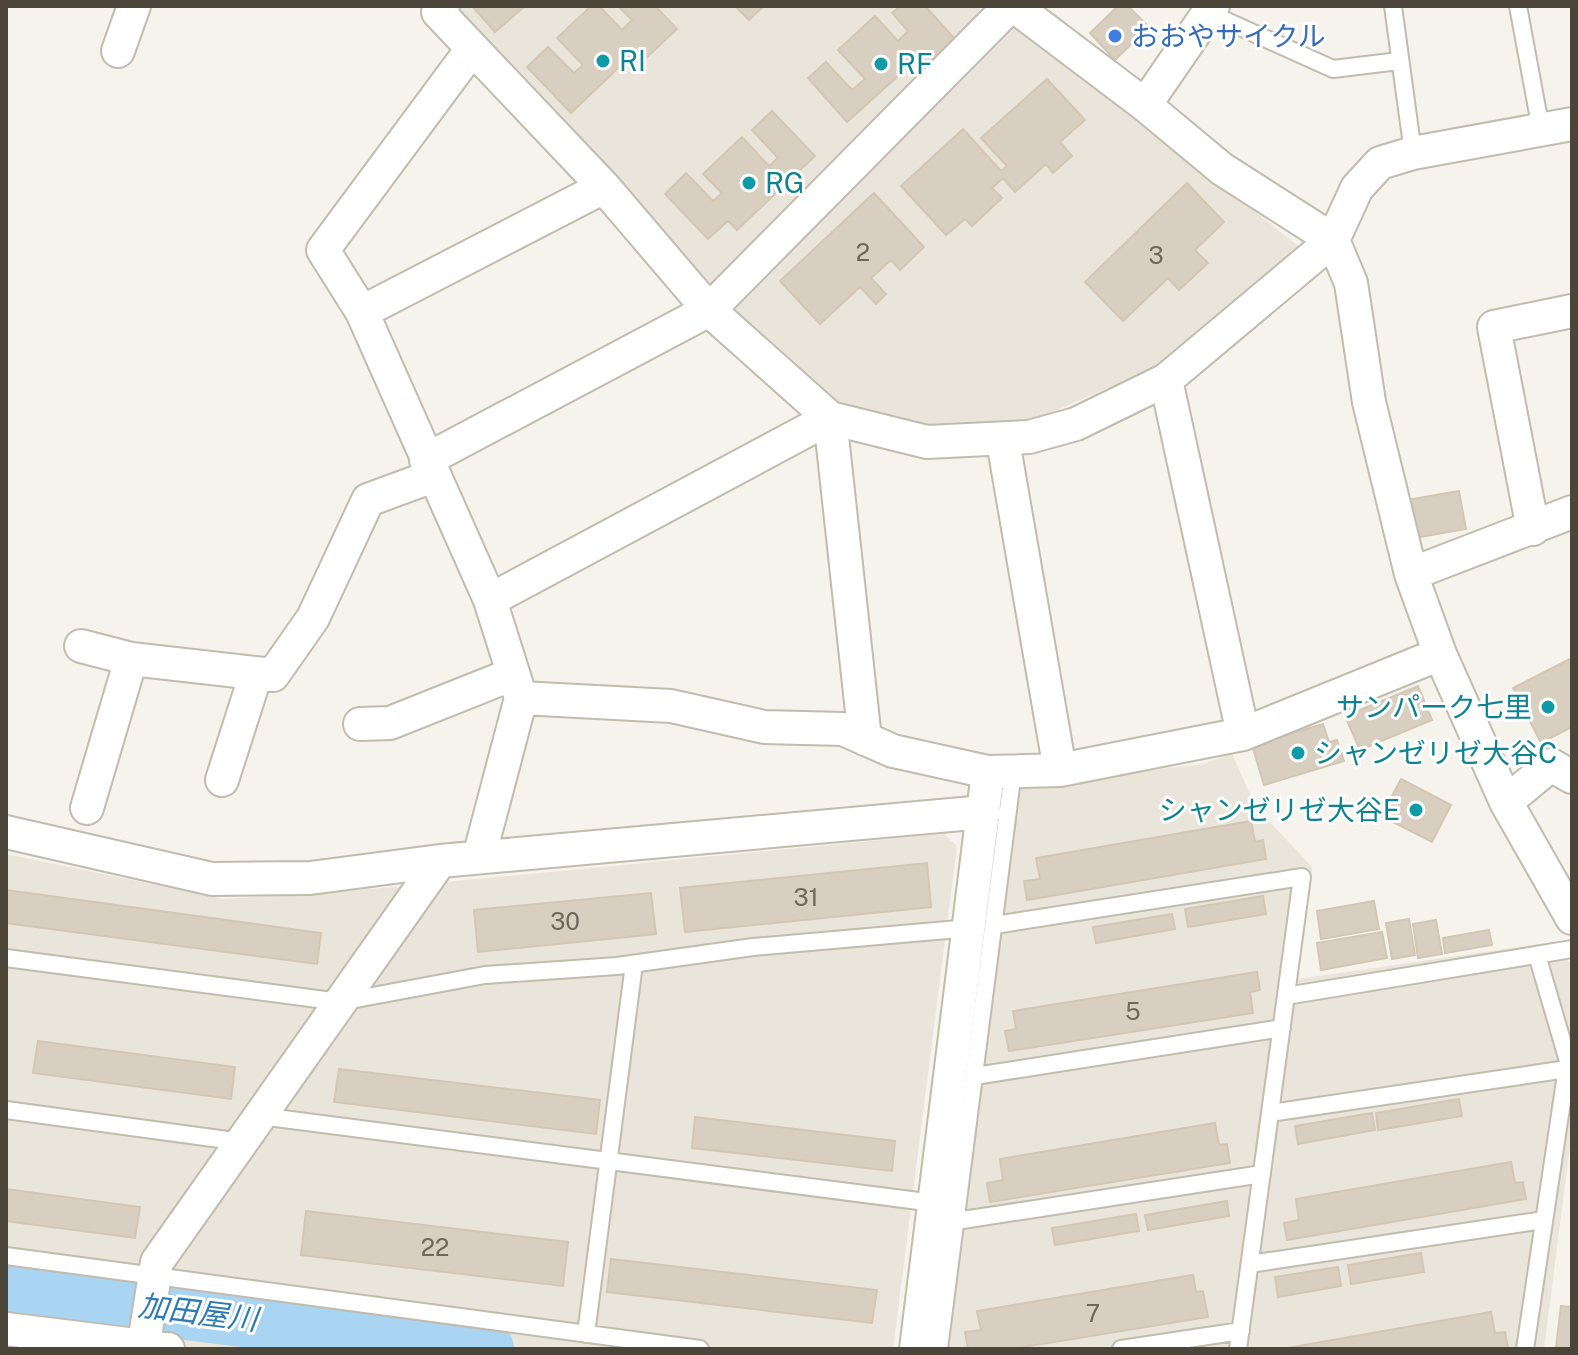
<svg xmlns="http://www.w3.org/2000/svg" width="1578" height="1355" font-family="'Public Sans','Noto Sans JP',sans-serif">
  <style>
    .residential { fill: #eae5da }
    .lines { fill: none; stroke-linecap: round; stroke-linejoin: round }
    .river { stroke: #a9d4f2; stroke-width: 58 }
    .building { fill: #d8cfc1; stroke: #d3c7b4; stroke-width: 2 }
    .lane-casing { stroke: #c2bbae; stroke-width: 20 }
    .street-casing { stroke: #c2bbae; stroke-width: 36 }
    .lane { stroke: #fff; stroke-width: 16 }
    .street { stroke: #fff; stroke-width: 32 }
    .shop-dot { fill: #3f7fe0; stroke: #fff; stroke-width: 3 }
    .culture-dot { fill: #0f9aa8; stroke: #fff; stroke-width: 3 }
    .labels { text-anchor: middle; stroke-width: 6; stroke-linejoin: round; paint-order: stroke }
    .number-label { font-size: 24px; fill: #6e675b }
    .shop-label { font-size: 28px; fill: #366cbe; stroke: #fff; text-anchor: start }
    .culture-label { font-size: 28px; fill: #0d838f; stroke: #fff; text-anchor: start }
    .water-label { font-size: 30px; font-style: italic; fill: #2e7ab2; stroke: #fff }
  </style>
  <rect width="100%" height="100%" fill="#f6f3ec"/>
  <!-- residential -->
  <path class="residential" d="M456 6H973L1022 25 1302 249 1158 366 1029 422 946 430 818 399 452 12Z
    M1232 753 1255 806 1312 867 1298 979 1554 942 1572 966V1131L1544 1349H932L1000 787 1204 764Z
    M944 834 957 846 893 1349H6V854L224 899 383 888Z"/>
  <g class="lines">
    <!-- river -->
    <path class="river" d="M6 1288 485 1349"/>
  </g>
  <!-- building -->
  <path class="building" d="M472 6H523L524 7 495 32Z
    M591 6H599L622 30 632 20 618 6H655L677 29 646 58 638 49 571 113 527 67 548 47 574 73 583 65 557 38Z
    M735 6H764L749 20Z
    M901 6H925L955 39 925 67 918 58 847 122 808 78 826 62 852 90 865 79 838 50 875 16 898 41 908 31 892 13Z
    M1118 6H1128L1149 27 1115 60 1090 33Z
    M1047 79 1085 120 1060 142 1072 156 1053 173 1046 164 1015 192 1003 178 992 188 1002 198 972 226 965 219 946 235 901 186 963 129 1001 171 1007 166 981 138Z
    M772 111 815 156 737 230 728 221 708 239 665 194 686 173 713 201 722 193 703 174 742 137 769 166 778 158 752 130Z
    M1187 183 1224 222 1195 250 1208 263 1179 290 1168 278 1123 321 1085 282Z
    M874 193 924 247 900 270 891 260 871 278 886 294 876 304 860 287 820 324 780 281Z
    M1459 491 1466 529 1414 538 1407 500Z
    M1572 658V727L1541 743 1513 688Z
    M1418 686 1432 720 1360 750 1345 716Z
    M1323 724 1329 742 1337 740 1344 761 1264 785 1252 745Z
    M1401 779 1451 805 1432 842 1381 816Z
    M1251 821 1255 842 1263 840 1266 859 1027 900 1024 881 1040 879 1036 858Z
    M927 863 931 907 685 932 680 888Z
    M6 890 321 933 317 964 6 923Z
    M651 893 656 934 478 952 474 910Z
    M1263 896 1266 914 1188 927 1185 909Z
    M1374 901 1379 929 1321 939 1317 911Z
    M1172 914 1175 929 1096 943 1093 927Z
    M1409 919 1415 955 1392 959 1386 923Z
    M1436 920 1442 954 1418 958 1413 924Z
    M1489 930 1492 945 1445 953 1443 938Z
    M1382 932 1387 958 1321 970 1317 943Z
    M1257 972 1260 990 1250 992 1253 1013 1009 1051 1005 1031 1016 1029 1013 1011Z
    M38 1041 235 1067 231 1099 33 1073Z
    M339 1069 600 1100 596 1134 334 1102Z
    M1459 1099 1462 1116 1378 1130 1376 1113Z
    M1372 1113 1375 1130 1298 1144 1295 1126Z
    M695 1117 895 1141 892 1171 692 1148Z
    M1215 1123 1219 1145 1227 1144 1230 1163 990 1202 987 1183 1003 1180 1000 1159Z
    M1511 1162 1515 1183 1523 1182 1526 1199 1287 1240 1284 1223 1299 1220 1296 1199Z
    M6 1189 140 1207 135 1238 6 1221Z
    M1227 1201 1229 1216 1148 1230 1145 1215Z
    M306 1211 568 1242 563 1286 301 1255Z
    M1136 1214 1139 1231 1055 1245 1052 1228Z
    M1421 1253 1424 1272 1351 1284 1348 1265Z
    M611 1259 877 1290 872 1323 607 1292Z
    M1338 1267 1341 1286 1278 1297 1275 1277Z
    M1193 1275 1196 1292 1203 1291 1208 1317 1011 1349H968L965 1332 981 1330 977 1311Z
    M1561 1306 1572 1307V1349L1556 1347Z
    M1491 1312 1495 1333 1505 1332 1508 1349H1282Z"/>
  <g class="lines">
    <defs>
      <path id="lane" d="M1393 6 1413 153
        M1518 6 1541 130
        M1209 13 1333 69 1399 61
        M995 925 1302 877 1238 1349
        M6 958 340 1002 485 975 617 966 753 947 970 928
        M1286 996 1572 949
        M975 1076 1282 1028
        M6 1110 242 1142
        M1270 1113 1567 1069
        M260 1116 934 1203
        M956 1221 1262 1174
        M6 1256 700 1349
        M1250 1264 1544 1220
        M586 1334 634 964
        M939 1349 1013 771
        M1121 1349 1241 1331
        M1525 1349 1568 1061 1537 955"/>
      <path id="street" d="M443 6 438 12 604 187 709 310 830 418 927 442 1029 437 1076 424 1166 380 1333 240 1357 188 1380 163 1413 153 1572 124
        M1014 6 1145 105 1222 169 1333 240 1351 283 1369 402 1411 574 1440 654 1506 802 1572 918
        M472 49 323 250 362 312 490 600
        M118 51 134 6
        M1145 105 1213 6
        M362 312 604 187
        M1166 380 1243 734
        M426 460 709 310 1010 6
        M1533 529 1494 327 1572 311
        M1411 574 1572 512
        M81 646 131 659 273 675 313 618 368 500 433 476
        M360 724 390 723 513 674
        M865 739 830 418 490 600 521 698 671 706 764 727 843 729 893 751 988 772
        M1060 770 1243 734 1440 654
        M222 780 256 674
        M1506 802 1551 765 1572 777
        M87 808 131 659
        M6 832 212 879 310 878 440 861 984 812
        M479 857 521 698
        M6 1329 168 1349
        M143 1349 157 1262 440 861
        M916 1349 988 772 1060 770 1003 441"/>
    </defs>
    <!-- lane casing -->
    <use href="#lane" class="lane-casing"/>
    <!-- street casing -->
    <use href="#street" class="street-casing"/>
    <!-- lane -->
    <use href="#lane" class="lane"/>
    <!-- street -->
    <use href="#street" class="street"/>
  </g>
  <!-- markers -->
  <circle class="shop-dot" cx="1115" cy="36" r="8"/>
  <g class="culture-dot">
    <circle cx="603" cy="61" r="8"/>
    <circle cx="881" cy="64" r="8"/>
    <circle cx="749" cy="183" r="8"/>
    <circle cx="1548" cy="707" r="8"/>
    <circle cx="1298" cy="753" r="8"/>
    <circle cx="1416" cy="810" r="8"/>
  </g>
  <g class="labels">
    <!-- number labels -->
    <g class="number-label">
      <text x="863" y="261">2</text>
      <text x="1156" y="264">3</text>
      <text x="806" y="906">31</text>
      <text x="565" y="930">30</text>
      <text x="1133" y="1020">5</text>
      <text x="435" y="1256">22</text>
      <text x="1093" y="1322">7</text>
    </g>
    <!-- shop labels -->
    <g class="shop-label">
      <text x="1131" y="46">おおやサイクル</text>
    </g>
    <!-- culture labels -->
    <g class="culture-label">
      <text x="619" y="71">RI</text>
      <text x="897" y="74">RF</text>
      <text x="765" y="193">RG</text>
      <text x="1532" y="717" text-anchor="end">サンパーク七里</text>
      <text x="1314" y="763">シャンゼリゼ大谷C</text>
      <text x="1400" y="820" text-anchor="end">シャンゼリゼ大谷E</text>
    </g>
    <!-- water labels -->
    <g class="water-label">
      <text transform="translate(198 1313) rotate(7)" y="10">加田屋川</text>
    </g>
  </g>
  <!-- border -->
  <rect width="1578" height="1355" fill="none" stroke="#4b4439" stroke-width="16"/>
</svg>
